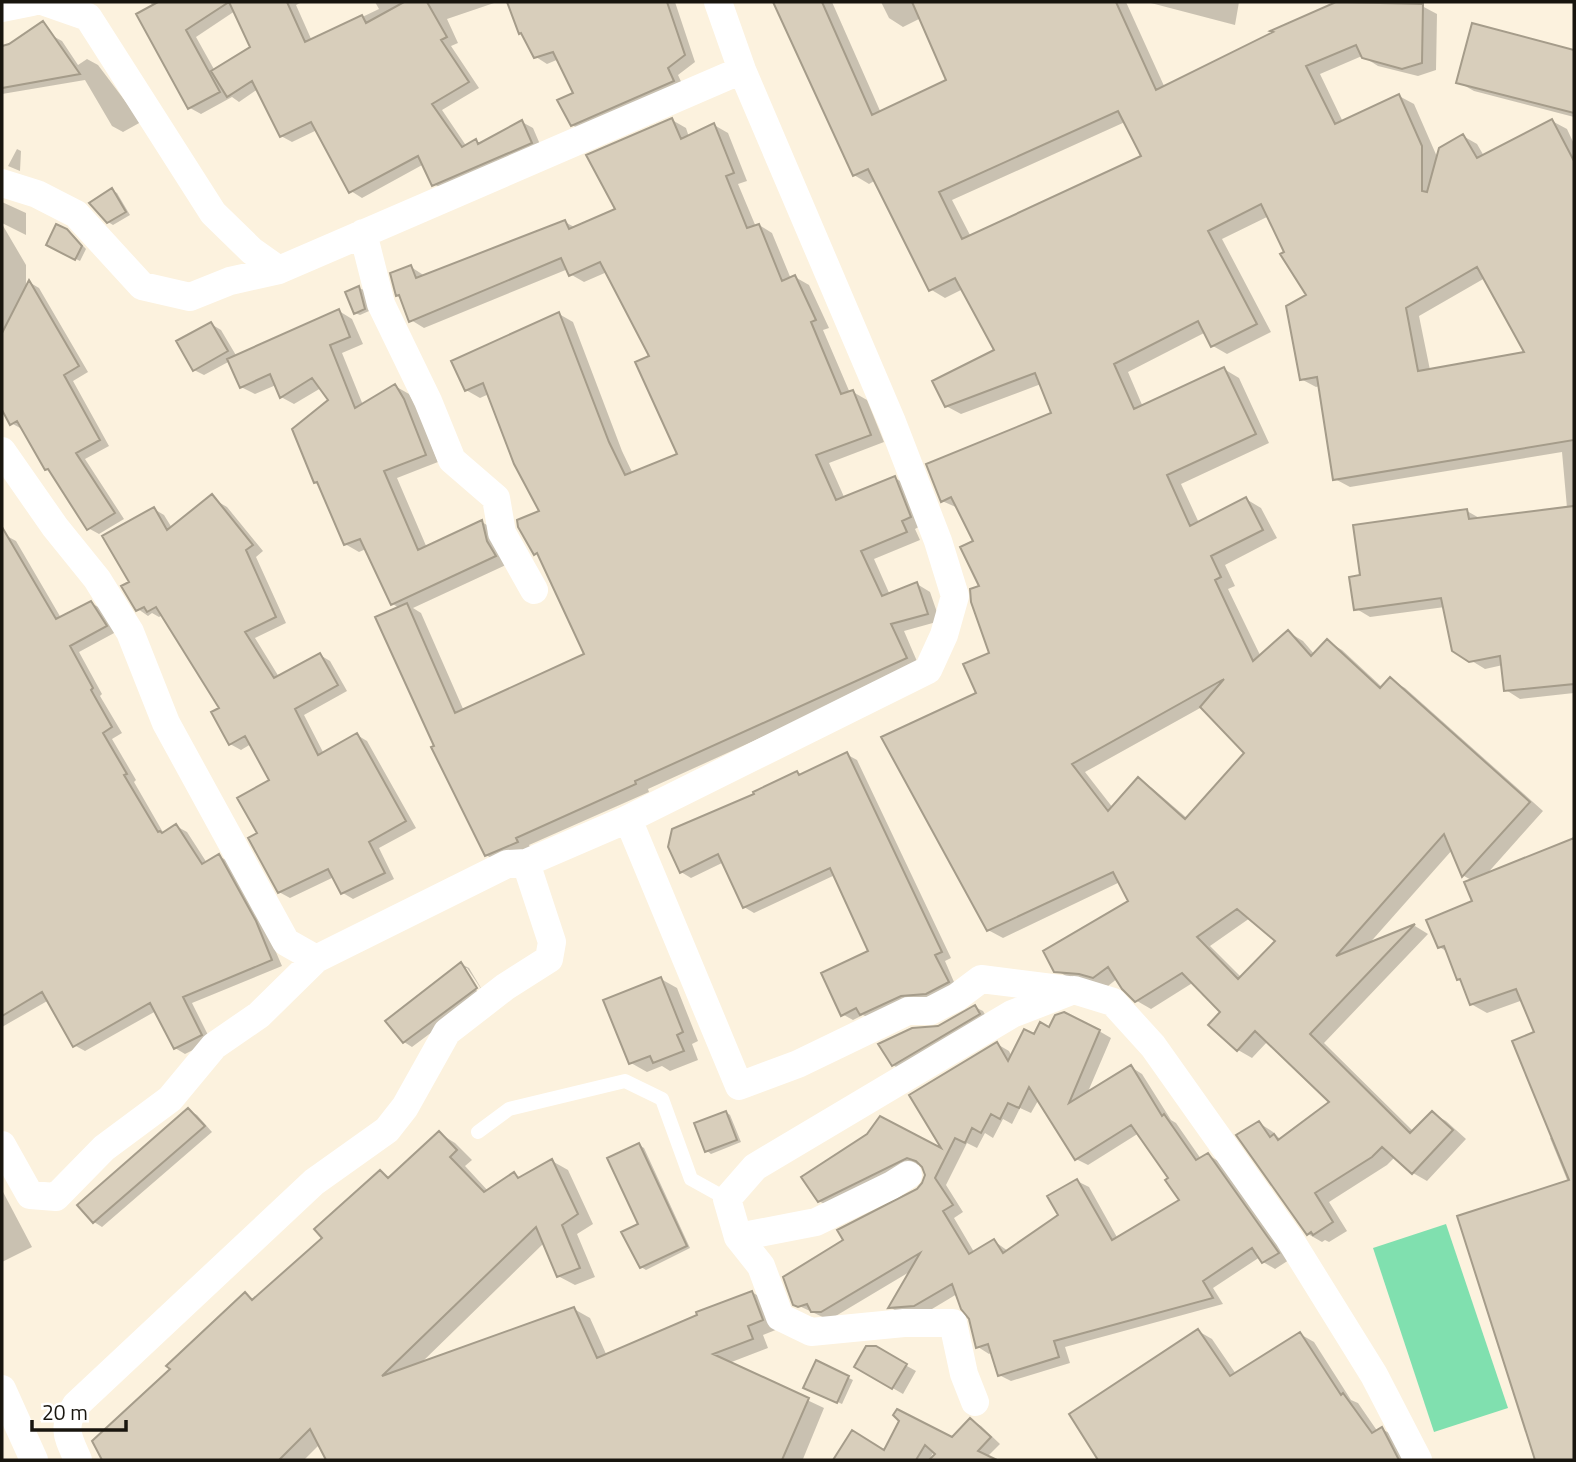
<svg xmlns="http://www.w3.org/2000/svg" width="1576" height="1462" font-family="'Titillium Web',sans-serif">
  <style>
    .green { fill: #80e0af }
    .shadow { fill: #0003; fill-rule: evenodd }
    .building { fill: #d8cebb; stroke: #a59c8a; stroke-width: 2; fill-rule: evenodd }
    .lines { fill: none; stroke-linecap: round; stroke-linejoin: round }
    .lane { stroke: #fff; stroke-width: 14 }
    .street { stroke: #fff; stroke-width: 28 }
  </style>
  <rect width="100%" height="100%" fill="#fcf2de"/>
  <!-- green -->
  <path class="green" d="M1446 1224 1508 1408 1434 1432 1373 1248Z"/>
  <!-- shadow -->
  <path class="shadow" d="M150 2H302L296 5 312 41 379 9 375 2H497L447 19 458 43 451 46 479 88 442 110 467 147 476 141 481 144 522 122 533 128 542 149 445 191 434 184 424 164 362 198 351 191 317 130 292 142 281 136 258 89 239 102 232 97 201 114 190 108 138 14 153 6ZM235 11 252 48 215 71 196 37Z
    M509 2H675L695 62 678 75 684 88 583 131 572 125 575 94 559 59 547 64 536 57 524 35 520 33Z
    M775 2H832L881 113 949 81 921 18 903 27 889 18 881 2H1126L1165 88 1276 33 1273 31 1340 2H1358L1363 5 1422 6 1437 14 1436 70 1418 76 1378 66 1362 56 1320 74 1343 122 1399 96 1414 104 1438 159 1463 136 1477 144 1484 156 1552 121 1567 129 1574 144V693L1520 699 1506 690 1503 665 1485 669 1454 650 1445 607 1370 617 1355 608 1362 577 1467 511 1481 519 1567 508 1562 452 1350 487 1335 479 1320 386 1316 387 1301 379 1308 296 1269 216 1222 239 1271 332 1227 354 1213 346 1206 332 1128 372 1143 407 1224 369 1239 378 1269 443 1181 484 1199 523 1246 499 1261 508 1277 538 1225 565 1235 586 1228 589 1261 657 1288 632 1303 641 1315 655 1327 641 1342 650 1383 688 1390 680 1405 688 1543 811 1485 876 1574 840V1460H1530L1536 1458 1568 1182 1550 1138 1553 1137 1537 1033 1523 1000 1487 1013 1471 1004 1448 952 1439 947 1475 902 1473 881 1464 876 1453 849 1367 946 1415 926 1428 934 1324 1043 1414 1132 1432 1113 1446 1121 1466 1139 1427 1181 1413 1173 1395 1157 1387 1165 1329 1202 1347 1231 1329 1242 1325 1240 1322 1242 1308 1234 1259 1123 1273 1132 1281 1140 1332 1102 1268 1041 1252 1058 1238 1050 1223 1012 1194 982 1151 1009 1137 1001 1118 978 1108 986 1071 979 1056 970 1130 902 1120 882 1003 938 988 930 978 694 991 654 975 542 958 508 942 501 1053 414 1041 384 961 414 946 406 997 351 963 289 945 298 930 289 876 180 869 184 854 175ZM1125 122 1143 157 971 237 952 200ZM1485 278 1527 353 1430 370 1419 316ZM1202 707 1246 753 1188 819 1152 788 1138 780 1113 808 1085 772ZM1250 918 1278 941 1242 978 1210 946Z
    M1147 2H1239L1235 25Z
    M1473 25 1574 52V117L1474 91 1458 82Z
    M51 35 62 41 78 65 87 59 98 65 141 122 123 132 112 126 85 80 2 94V52L10 46Z
    M672 120 686 128 689 137 714 125 728 133 747 181 738 184 756 227 759 225 772 233 791 279 795 277 809 285 829 328 823 330 850 393 853 392 867 400 884 442 829 463 845 499 895 478 909 486 924 524 915 529 920 540 874 559 890 595 917 584 930 592 940 621 904 631 919 666 648 789 649 792 529 845 531 849 500 863 486 855 436 747 399 608 393 604 366 549 359 552 345 544 320 485 315 482 330 401 321 388 294 404 281 397 276 385 255 394 241 387 230 361 204 375 194 370 211 324 221 330 237 357 339 311 352 319 363 344 342 353 363 405 395 386 409 394 417 408 438 462 397 478 427 548 482 522 495 530 508 564 413 608 421 613 464 711 586 655 541 556 536 553 541 512 489 394 480 398 466 390 559 314 573 322 622 451 633 474 679 455 652 357 607 272 584 282 570 274 568 269 424 328 411 320 402 298 398 295 411 267 425 276 565 222 576 228 617 209Z
    M17 149 21 151 20 171 8 166Z
    M112 190 117 193 130 215 113 225 108 222Z
    M2 202 26 213V235L2 223Z
    M2 224 26 265V290L29 282 39 288 88 372 73 381 109 446 85 459 124 519 99 534 88 528 22 429 11 423 2 407Z
    M57 226 72 234 86 249 80 261 48 245Z
    M359 288 364 290 369 311 360 315 355 313Z
    M215 500 227 507 263 551 256 557 286 623 255 638 279 677 320 655 330 661 347 691 304 715 324 754 357 735 367 741 416 828 379 848 394 879 353 899 343 893 334 877 290 898 279 892 260 833 272 780 251 744 241 750 230 744 222 708 163 615 159 617 152 613 148 616 138 609 132 583 154 509 164 515 172 528Z
    M5 535 16 541 61 618 91 603 102 609 116 632 79 652 102 694 100 696 122 733 112 739 136 780 134 782 164 834 176 826 187 832 207 863 219 856 229 862 266 929 282 966 192 1003 211 1041 185 1054 175 1048 156 1011 85 1051 74 1045 49 1000 2 1027V537Z
    M846 754 857 760 951 958 945 961 957 989 937 999 872 1020 863 1015 853 1020 842 1014 870 952 835 875 754 913 744 907 724 862 691 878 681 872 756 795 797 773 801 776Z
    M461 964 469 968 484 993 467 968H463L480 996 412 1047 404 1042Z
    M661 979 677 988 698 1041 692 1044 698 1060 670 1071 662 1066 647 1072 631 1063Z
    M975 1007 983 1011 987 1018 901 1070 893 1065 938 1027Z
    M1050 1029 1099 1031 1111 1038 1087 1094 1131 1067 1142 1074 1171 1120 1176 1123 1201 1159 1208 1155 1220 1162 1289 1260 1275 1269 1263 1262 1260 1257 1213 1288 1223 1304 1065 1347 1070 1363 1011 1381 999 1375 992 1352 989 1354 978 1347 971 1318 957 1294 927 1312 901 1314 890 1307 911 1271 829 1320 795 1304 846 1241 918 1191 926 1175 924 1166 919 1164 831 1208 819 1201 869 1135 946 1152 997 1044 1009 1051 1012 1057 1035 1037ZM1039 1099 1076 1159 1088 1165 1139 1133 1171 1178 1181 1201 1118 1239 1089 1187 1077 1181 1060 1215 1008 1251 994 1241 974 1252 954 1218 963 1212 946 1185 967 1143 977 1148 985 1133 993 1138 1003 1119 1012 1124 1020 1108 1031 1113Z
    M188 1110 197 1115 212 1132 102 1227 94 1222Z
    M726 1112 730 1115 741 1142 711 1154 707 1151Z
    M439 1133 455 1143 472 1160 465 1166 489 1192 514 1174 521 1178 552 1161 568 1170 593 1224 577 1234 595 1277 575 1285 558 1276 544 1243 419 1365 574 1309 590 1318 607 1356 752 1292 768 1302 778 1329 763 1335 768 1348 729 1363 824 1408 803 1459 805 1460H328L320 1444 304 1460H104L94 1442 172 1370 245 1294 255 1300 324 1238 380 1172 390 1178Z
    M639 1145 644 1148 690 1248 646 1270 641 1267Z
    M2 1190 32 1247 2 1262Z
    M1198 1331 1212 1339 1236 1374 1300 1334 1314 1342 1351 1400 1358 1403 1378 1432 1382 1429 1396 1437 1409 1460H1100L1087 1442Z
    M869 1345 916 1371 903 1394 856 1367Z
    M817 1363 853 1380 842 1404 810 1389Z
    M971 1420 981 1426 1000 1444 984 1460H944L934 1451 929 1460H898L889 1455 886 1460H835L853 1433 885 1452 952 1439Z"/>
  <!-- building -->
  <path class="building" d="M158 2H287L305 42 362 15 366 23 404 2H427L447 37 441 40 469 82 432 104 462 147 476 139 478 144 522 120 532 143 432 186 418 156 349 193 311 122 280 137 252 81 227 97 211 71 250 47 229 2 186 30 220 92 188 109 136 14Z
    M507 2H667L685 55 668 68 674 81 571 126 557 100 573 93 553 52 534 58 521 33 519 34Z
    M773 2H822L872 115 946 80 912 2H1116L1156 90 1273 32 1270 31 1336 2 1423 4 1422 63 1402 69 1362 58 1356 45 1306 66 1335 124 1399 94 1422 146V191L1427 192 1439 148 1463 134 1477 158 1552 119 1574 161V440L1333 480 1317 377 1300 380 1286 306 1306 295 1280 254 1284 252 1261 204 1208 231 1257 324 1211 347 1198 321 1114 364 1134 409 1224 367 1256 434 1167 475 1190 526 1246 497 1263 530 1211 556 1221 577 1215 580 1253 661 1288 630 1311 656 1327 639 1380 688 1390 677 1530 802 1462 877 1444 834 1336 956 1415 924 1310 1034 1410 1133 1432 1111 1453 1130 1412 1174 1382 1147 1372 1157 1315 1193 1333 1222 1313 1235 1311 1232 1307 1235 1236 1135 1259 1121 1270 1137 1274 1134 1278 1140 1329 1102 1255 1031 1237 1051 1208 1025 1220 1012 1182 973 1135 1002 1122 989 1108 967 1093 978 1079 974 1054 972 1043 951 1128 901 1113 872 987 931 881 737 976 693 963 664 989 653 971 602 970 589 979 586 960 547 973 541 951 497 941 502 926 464 1051 413 1035 373 945 407 932 381 994 350 955 278 929 291 868 169 853 176ZM1118 111 1141 156 962 239 939 192ZM1477 267 1524 352 1418 371 1406 308ZM1224 679 1200 707 1244 753 1185 819 1138 777 1108 811 1072 764ZM1237 909 1275 941 1238 979 1197 937Z
    M43 21 80 74 2 88V46L9 44Z
    M1472 23 1574 50V113L1456 83Z
    M672 118 681 139 714 123 734 173 726 176 747 228 759 224 782 281 795 275 816 320 811 322 841 394 853 390 871 435 816 455 836 500 895 476 911 517 902 521 907 532 861 551 882 596 917 582 928 614 891 624 907 658 635 781 636 784 516 838 518 842 485 856 431 747 434 746 375 617 407 603 455 713 584 654 537 553 534 555 518 527 517 520 539 511 514 464 483 383 465 391 451 361 559 312 609 442 625 475 677 454 635 362 649 356 600 262 569 276 561 258 409 322 399 295 396 296 390 273 411 265 416 278 565 220 569 229 615 209 586 155Z
    M112 188 126 212 107 223 89 203Z
    M56 224 67 229 82 246 75 260 46 245Z
    M29 280 79 366 64 375 100 440 76 453 115 513 87 530 48 469 45 470 17 421 10 425 2 410V333Z
    M359 286 365 309 354 314 345 292Z
    M339 309 350 337 330 345 355 408 395 384 404 399 426 455 384 471 418 550 482 520 487 541 496 556 391 605 360 539 344 545 317 482 314 483 292 429 328 400 312 378 280 398 270 374 240 388 227 359Z
    M211 322 228 351 193 371 176 341Z
    M212 494 253 545 246 550 276 617 245 632 274 678 320 653 338 685 295 709 318 755 357 733 406 821 369 842 385 873 341 894 328 869 278 893 248 838 257 833 237 798 269 780 245 736 229 745 211 712 219 708 156 607 147 612 144 607 136 611 121 586 129 582 102 536 154 507 167 530Z
    M1574 506V684L1504 691 1500 656 1469 662 1452 651 1441 598 1354 610 1349 577 1360 575 1353 525 1467 509 1469 519Z
    M2 527 56 619 91 601 107 626 70 646 93 688 91 690 112 727 103 733 127 774 124 775 158 832 160 831 162 833 176 824 202 864 219 854 256 921 272 960 183 997 202 1035 174 1049 150 1003 73 1047 42 992 2 1016Z
    M847 752 942 952 935 955 949 982 926 994 901 996 860 1015 856 1008 841 1016 821 973 868 951 830 868 743 908 718 854 680 873 668 847 672 829 754 794 753 792 797 771 799 775Z
    M1574 838V1460H1535L1457 1216 1569 1180 1512 1041 1534 1032 1516 989 1470 1005 1460 979 1457 980 1444 946 1438 948 1426 920 1472 901 1464 882Z
    M461 962 477 988 403 1043 385 1021Z
    M661 977 683 1032 677 1035 684 1051 653 1063 650 1056 629 1064 603 1000Z
    M975 1005 980 1014 892 1066 878 1044 912 1028 938 1026Z
    M1064 1012 1100 1030 1069 1103 1131 1065 1162 1116 1164 1114 1196 1160 1208 1153 1279 1253 1262 1263 1252 1248 1203 1281 1213 1298 1054 1341 1059 1357 998 1376 988 1344 976 1348 969 1319 961 1309 952 1284 914 1306 888 1308 920 1253 821 1312H811L807 1304 798 1307 793 1305 783 1277 843 1240 837 1230 917 1189 922 1183 925 1175 922 1167 916 1161 907 1158 818 1202 801 1177 867 1134 880 1116 941 1148 909 1095 997 1042 1008 1061 1024 1029 1034 1034 1040 1022 1049 1027 1055 1015ZM1029 1087 1075 1160 1131 1125 1168 1178 1165 1180 1179 1200 1112 1240 1077 1179 1047 1196 1058 1215 1003 1253 994 1239 969 1254 943 1211 953 1205 935 1178 955 1138 965 1143 972 1128 981 1133 991 1114 1000 1119 1008 1103 1019 1108Z
    M188 1108 205 1126 93 1223 77 1205Z
    M726 1111 737 1140 705 1152 694 1123Z
    M439 1131 457 1150 450 1157 484 1192 514 1172 518 1178 552 1159 578 1214 562 1225 580 1268 557 1277 536 1227 382 1376 574 1307 597 1358 697 1315 696 1312 752 1291 763 1320 748 1326 753 1339 713 1354 809 1398 782 1460H326L310 1429 279 1460H102L92 1441 170 1369 166 1366 245 1292 252 1300 322 1238 314 1229 380 1170 388 1178Z
    M639 1143 687 1246 640 1268 621 1232 638 1224 607 1158Z
    M1198 1329 1230 1376 1300 1332 1341 1395 1343 1393 1372 1433 1382 1427 1399 1460H1098L1069 1414Z
    M866 1346H876L907 1364 892 1389 854 1367Z
    M816 1360 849 1376 837 1403 803 1388Z
    M897 1409 952 1437 970 1418 991 1437 978 1451 997 1460H929L935 1454 925 1445 916 1460H833L852 1430 884 1450 899 1421 893 1415Z"/>
  <g class="lines">
    <!-- lane -->
    <path class="lane" d="M478 1132 509 1109 625 1081 662 1099 691 1179 727 1199"/>
    <!-- street -->
    <path class="street" d="M45 2 88 17 213 213 252 251 279 270 742 70
      M2 8 32 2
      M2 183 37 194 76 214 142 286 190 297 230 281 279 270
      M363 233 381 304 428 401 452 460 496 498 502 533 534 590
      M2 451 55 527 97 579 130 632 166 723 286 942 316 959 507 864 526 863 628 819 928 670 944 635 955 596 938 541 892 422 742 70 718 2
      M628 819 739 1086 798 1064 908 1011H930L957 997 981 979 1068 990
      M2 1145 30 1195 56 1197 104 1148 170 1099 214 1046 259 1015 316 959
      M908 1175 892 1185 816 1222 738 1237 727 1199 755 1167 1012 1014 1074 990 1113 1002 1153 1046 1289 1238 1374 1375 1418 1460
      M738 1237 761 1266 780 1317 811 1332 904 1323H953L964 1374 975 1402
      M2 1389 34 1460
      M78 1460C68 1437 61 1428 76 1405L314 1182 387 1130 405 1107 447 1032 505 987 549 959 552 942 526 863"/>
  </g>
  <!-- border -->
  <rect width="1576" height="1462" fill="none" stroke="#18150e" stroke-width="7"/>
  <!-- scale -->
  <path d="M32 1420v10h94v-10" fill="none" stroke="#18150e" stroke-width="3.5"/>
  <text x="42" y="1420" font-size="21" fill="#18150e" stroke="#ffffff" stroke-width="5" paint-order="stroke">20 m</text>
</svg>
